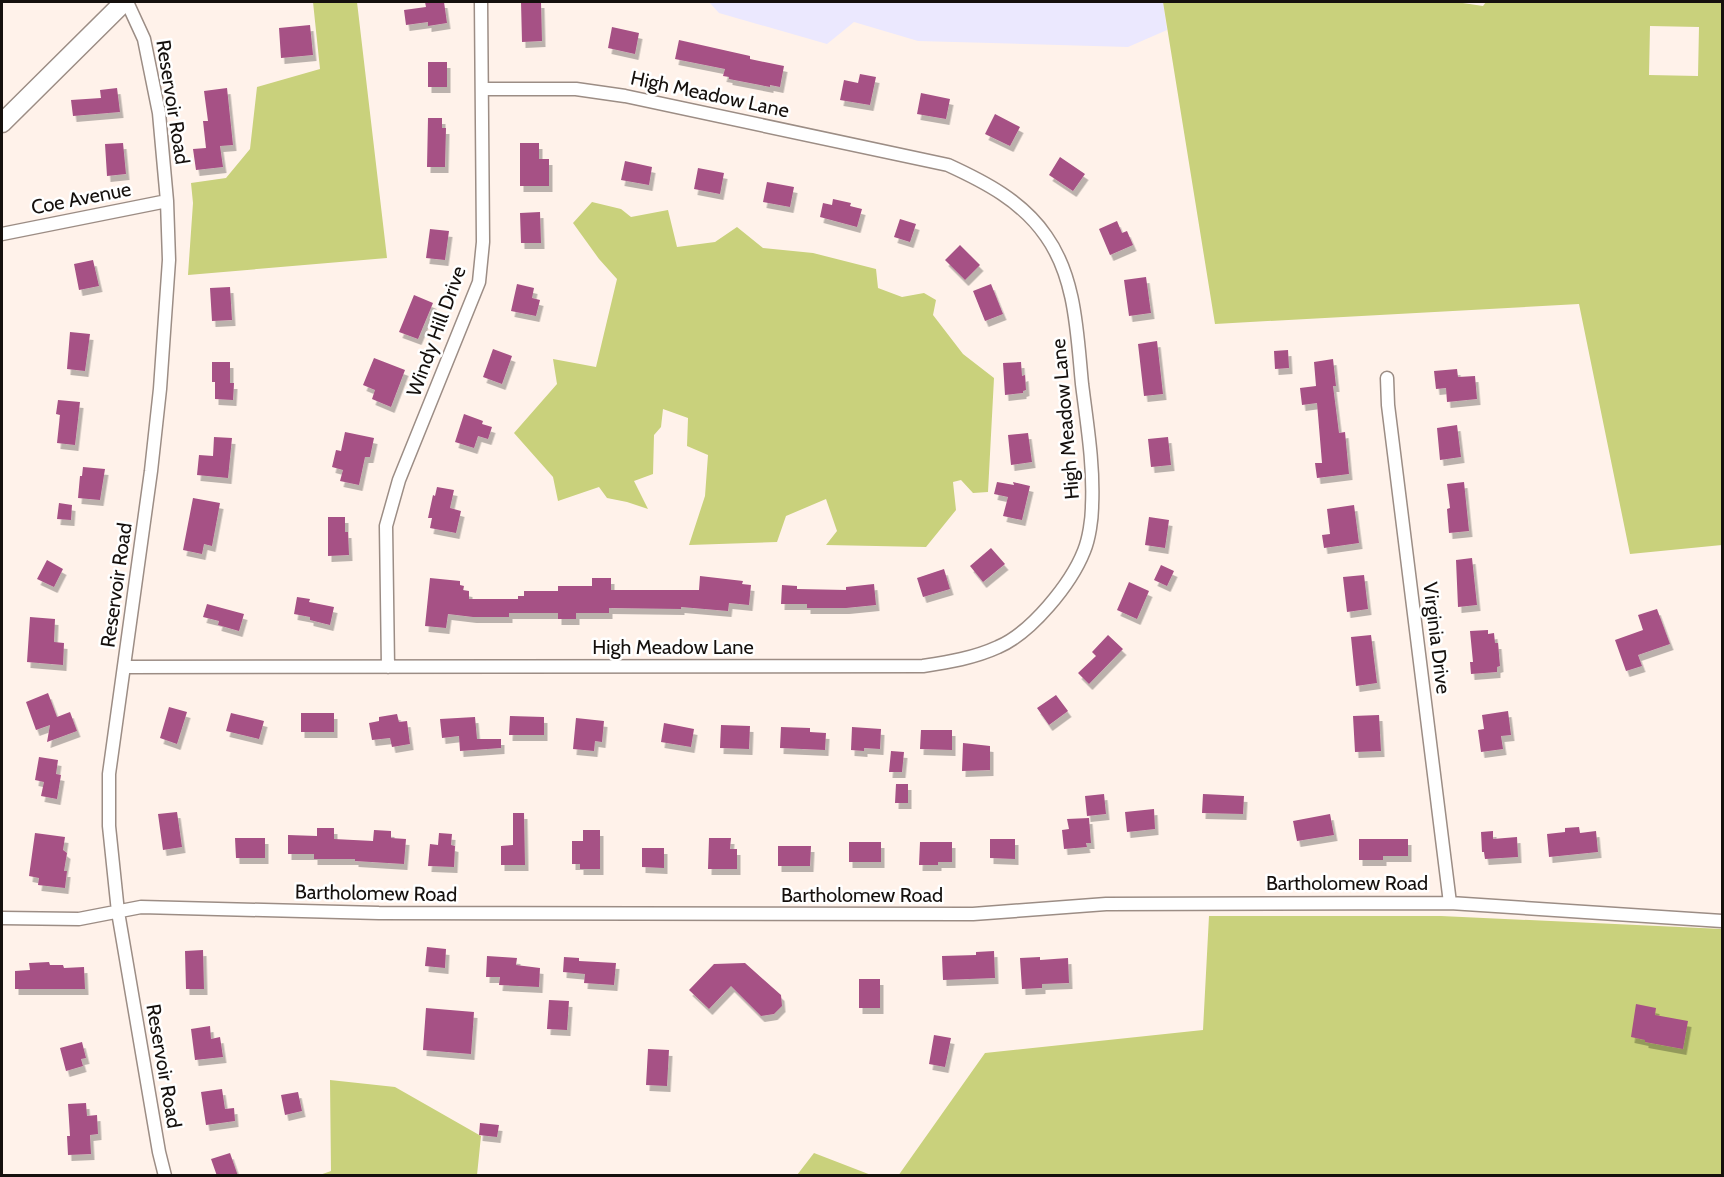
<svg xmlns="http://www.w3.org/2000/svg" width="1724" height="1177" font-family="Cabin,sans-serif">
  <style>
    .commercial { fill: #ebe8fe }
    .green { fill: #c9d17c; fill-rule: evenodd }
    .building { fill: #a65185; filter: url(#shadow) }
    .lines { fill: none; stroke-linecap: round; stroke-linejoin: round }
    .minor-casing { stroke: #9c8d85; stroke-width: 15 }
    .secondary-casing { stroke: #9c8d85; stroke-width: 21 }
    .minor { stroke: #fff; stroke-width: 12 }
    .secondary { stroke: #fff; stroke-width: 18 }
    .labels { text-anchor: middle; stroke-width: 5; stroke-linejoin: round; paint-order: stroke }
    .street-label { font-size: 20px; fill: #15100d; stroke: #fff }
  </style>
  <defs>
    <filter id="shadow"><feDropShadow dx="3.5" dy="6" stdDeviation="0" flood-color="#0004"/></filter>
  </defs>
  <rect width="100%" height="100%" fill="#fff2ea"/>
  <!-- commercial -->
  <path class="commercial" d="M709 2H1163L1167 30 1128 47 918 41 854 22 827 44 719 13Z"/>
  <!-- green -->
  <path class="green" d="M313 2H357L387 258 188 275 193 203 191 183 226 178 250 149 257 87 320 69Z
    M1163 2H1456L1483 6 1486 2H1722V545L1630 554 1579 304 1215 324ZM1650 26 1699 27 1698 76 1649 75Z
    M592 202 621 209 631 217 668 210 677 247 715 242 737 227 763 248 813 253 876 269 878 288 902 297 924 293 936 300 933 315 963 354 994 378 988 492 973 493 961 480 953 482 956 510 926 547 826 545 837 531 826 499 786 516 777 542 689 545 705 496 708 455 687 446 688 418 663 409 661 427 654 435 653 474 634 481 648 509 627 502 607 498 599 487 558 501 553 477 514 433 557 384 553 359 596 367 617 279 599 259 573 223Z
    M1209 916H1441L1722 929V1175L898 1176 985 1053 1203 1030Z
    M330 1080 395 1087 481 1136 477 1175 317 1176 331 1171Z
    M814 1153 871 1175H797Z"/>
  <!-- building -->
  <path class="building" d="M425 2H444L447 23 428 26V22L406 25 404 10 426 7Z
    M521 2H541L542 41 522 42Z
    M310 25 313 55 281 58 279 28Z
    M612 27 639 33 635 54 608 48Z
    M679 40 750 56V59L784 66 780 87 770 85V87L729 79V77L723 76 725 69 675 59Z
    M428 62H447V87H428Z
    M860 74 876 77 870 105 840 100 844 80 858 83Z
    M117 88 120 112 73 116 71 100 101 98 100 90Z
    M227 88 233 145 220 146 223 167 196 170 193 149 206 148 203 121H208L204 91Z
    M921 93 950 99 946 119 917 114Z
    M995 114 1020 127 1010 146 985 134Z
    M428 118H442V128H446L445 167H427Z
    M123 143 126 174 107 176 105 144Z
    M520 143H539V159H549V186H520Z
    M1060 157 1085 174 1073 191 1049 175Z
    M625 161 652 167 649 185 621 180Z
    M698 168 724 173 720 194 694 189Z
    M767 182 794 187 790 207 763 202Z
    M833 199 851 203 850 206 862 209 857 227 820 217 823 203 832 205Z
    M540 212 541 243H521L520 213Z
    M900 219 916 224 910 242 894 237Z
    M1117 221 1122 233 1127 231 1133 245 1110 255 1099 229Z
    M430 229 449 231 445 260 426 258Z
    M960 245 980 265 965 280 945 260Z
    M93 260 99 286 79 290 74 264Z
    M1146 277 1151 313 1129 316 1124 280Z
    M517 284 534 288 532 298 540 300 536 316 511 311Z
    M991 284 1003 314 985 321 973 291Z
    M230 287 232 320 212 321 210 288Z
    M414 295 433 303 418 339 399 332Z
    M70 332 90 334 85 371 67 369Z
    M1157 341 1163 394 1144 396 1138 344Z
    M493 349 512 356 502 384 483 377Z
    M1288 350 1289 368 1275 369 1274 351Z
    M374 358 405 370 391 407 372 399 375 390 363 385Z
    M1333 359 1336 386H1333L1339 433 1345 432 1349 474 1317 478 1315 463H1322L1317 403 1302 405 1300 388 1316 386 1314 362Z
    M212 362H230V383H234L233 400 215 399V382H212Z
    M1021 362 1022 376 1025 375 1026 390 1023 391V393L1005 395 1003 363Z
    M1457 369 1458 377 1475 376 1477 399 1447 402 1446 388 1436 389 1434 371Z
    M58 400 80 402 75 445 57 443 60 415 56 414Z
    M464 414 483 421 482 424 492 427 488 439 478 436 474 448 455 442Z
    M1457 425 1461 457 1440 460 1437 428Z
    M345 432 374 438 370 457H365L359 485 340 481 343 470 332 467 336 450 341 451Z
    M1028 433 1032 462 1011 465 1008 435Z
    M214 437 232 438 228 478 197 475 199 455 213 456Z
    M1168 437 1171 465 1151 467 1148 439Z
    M83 467 105 469 100 500 78 498 80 476H82Z
    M997 482 1014 485 1013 482 1030 486 1022 520 1003 516 1008 497 994 494Z
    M1464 482 1469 531 1449 533 1447 509 1450 508 1447 484Z
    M437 487 454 490 450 508 461 511 456 533 430 528 432 518H428L433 495 435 496Z
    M193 498 220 503 212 546 204 544 202 554 183 550Z
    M59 503 72 505 71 520 57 519Z
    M1354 505 1359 543 1324 548 1322 535 1330 534 1327 509Z
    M328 517H345V532H348L349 555 328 556Z
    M1149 517 1169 520 1165 548 1145 545Z
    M991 548 1005 564 983 582 970 566Z
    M1472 558 1477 605 1458 607 1456 560Z
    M47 560 63 569 54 587 37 579Z
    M1161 565 1174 571 1167 586 1154 580Z
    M944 569 950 589 923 597 917 578Z
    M1364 575 1368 609 1347 612 1343 577Z
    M700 576 743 581 742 584 751 585 749 605 729 603 728 611 681 607V609L609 608V613H576V619H558V613H509V617H473L448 614 446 628 425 626 430 578 460 581V585L464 586 463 590 469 591V599H518V596H524V591H558V586H592V578H611V590H699Z
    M1129 582 1149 591 1137 619 1117 610Z
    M874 584 876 605 846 608H807V604H781L782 585 797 586V589L846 590V587Z
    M297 597 310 599 309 602 334 607 330 625 310 620V617L294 614Z
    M207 604 244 614 239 631 218 625 219 621 203 617Z
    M1657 609 1670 644 1638 655 1642 666 1626 671 1615 640 1643 630 1638 615Z
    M30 617 55 619 54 642 64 643 63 665 27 662Z
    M1488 630V634L1494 633 1495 643H1498L1500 666 1497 667V672L1471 674 1470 662H1473L1470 631Z
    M1108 635 1123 649 1089 684 1078 673 1096 656 1092 652Z
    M1371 635 1377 683 1356 686 1351 637Z
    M48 693 57 717 70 712 77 731 47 742 50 725 36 730 26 702Z
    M1056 695 1068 711 1049 725 1037 708Z
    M169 707 187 712 177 744 160 738Z
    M1508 711 1511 735 1501 736 1503 749 1481 752 1478 730 1484 729 1482 715Z
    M231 713 264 721 259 739 226 731Z
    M301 713H334V732H301Z
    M397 714 399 722 407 721 410 744 392 747 390 738 372 740 369 723 379 721V717Z
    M1379 715 1381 751 1355 752 1353 716Z
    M510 716 544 717V735H509Z
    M475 717 477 739H501V748L460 751 459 736 442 738 440 719Z
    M576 718 604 721 602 742 595 741 594 751 573 749Z
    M664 723 694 729 691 747 661 742Z
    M721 725 750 726 749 749 720 748Z
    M781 727 810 728V732L826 733 825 750 780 748Z
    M852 727 881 729 880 749 864 748V751L851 750Z
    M921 730H952V750L920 749Z
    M963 743 990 746V770L962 771Z
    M891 751 904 752 902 772H889Z
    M39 757 58 760 56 774 61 775 57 799 41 796 44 782 35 780Z
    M896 784H908V803H895Z
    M1104 794 1106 814 1087 816 1085 796Z
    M1203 794 1244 796 1243 814 1202 813Z
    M1154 809 1155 829 1127 832 1125 812Z
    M177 812 182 847 163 850 158 814Z
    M513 813H524L525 865H501V846L513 845Z
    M1330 814 1334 835 1297 841 1293 821Z
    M1089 818 1091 843H1086L1087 847 1064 849 1062 830 1069 829 1067 819Z
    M1579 827 1580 833 1596 831 1598 852 1549 857 1547 834 1565 832V828Z
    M317 828H334V839L373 841 374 830 391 831V838L406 839 404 864 355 861V859H314V854H288V835L317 836Z
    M583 830H600V869H580V864H572V841H583Z
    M1493 831V839L1517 837 1518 857 1485 859 1484 852H1482L1481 832Z
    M35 833 65 837 63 850 67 853 64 871H67L65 888 38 885 39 878 29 876Z
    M439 833 452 834 451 845 455 846 454 867 428 866 430 844 438 845Z
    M235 838H265V858H236Z
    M709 838H731L730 849H737V869H708Z
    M990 839H1015V859L990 858Z
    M1359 839H1408V856H1383V860H1359Z
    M849 842H881V862H849Z
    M920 842H952V862H938V865H919Z
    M778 846H811L810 866H778Z
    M642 848H664V868L642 867Z
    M427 947 446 949 445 968 425 966Z
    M203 950 204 989H186L185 951Z
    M994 951 995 978 943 980 942 956 976 955V952Z
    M487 956 517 958 516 965 540 968 539 987 499 985 500 977H486Z
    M564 957 579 958V961L616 963 614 985 584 983 585 974 563 972Z
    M1040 957V960L1068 958 1069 983 1042 984V988L1022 989 1020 958Z
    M49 962 50 965H63L64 968 84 967 85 989H15V971L30 970 29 963Z
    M745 963 781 995 782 1006 774 1014 761 1016 731 986 709 1009 689 990 714 964Z
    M859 979H880V1008H859Z
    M549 1000 569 1001 567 1030 547 1029Z
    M1636 1004 1656 1008 1655 1015 1688 1021 1683 1049 1645 1042V1040L1631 1037Z
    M426 1008 474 1012 471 1054 423 1050Z
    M210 1026 211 1039 220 1037 223 1057 195 1060 191 1029Z
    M934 1035 951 1038 945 1067 929 1064Z
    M82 1042 86 1058 81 1059 83 1066 66 1071 60 1048Z
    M648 1049 669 1050 667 1086 646 1085Z
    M222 1089 225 1109 234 1108 235 1121 206 1125 201 1092Z
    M298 1092 302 1111 285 1115 281 1095Z
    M86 1103 87 1116 97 1115 98 1134 90 1135 91 1154 68 1155 67 1136H70L68 1104Z
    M480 1123 499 1125 497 1137 479 1135Z
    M230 1153 238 1176H217L211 1159Z"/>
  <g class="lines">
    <defs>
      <path id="minor" d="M127 2 144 39 159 113 167 201 169 260 160 389 151 471 109 774V826L118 912 159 1152 165 1176
        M2 234 167 201
        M1387 378 1388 405 1450 903
        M124 667 923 666C949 662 974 658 998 647 1031 633 1071 584 1084 551 1089 539 1092 519 1092 506 1094 465 1087 424 1082 384 1077 334 1076 278 1046 236 1022 201 985 182 948 165L625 96 576 89H483
        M388 667 386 526 399 480 479 282 483 242 481 2
        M2 918 79 919 141 907 379 913 973 914 1106 904 1450 903 1722 921"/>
      <path id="secondary" d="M2 123 124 2"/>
    </defs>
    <!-- minor casing -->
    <use href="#minor" class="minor-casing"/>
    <!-- secondary casing -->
    <use href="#secondary" class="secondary-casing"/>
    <!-- minor -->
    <use href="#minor" class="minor"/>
    <!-- secondary -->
    <use href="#secondary" class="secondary"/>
  </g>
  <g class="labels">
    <!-- street labels -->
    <g class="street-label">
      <text transform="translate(710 94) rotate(12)" y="7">High Meadow Lane</text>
      <text transform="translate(173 102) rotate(81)" y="7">Reservoir Road</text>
      <text transform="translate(81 198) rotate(-11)" y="7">Coe Avenue</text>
      <text transform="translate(436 331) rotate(-70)" y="7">Windy Hill Drive</text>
      <text transform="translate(1065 419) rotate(-95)" y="7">High Meadow Lane</text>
      <text transform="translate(116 585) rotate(-82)" y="7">Reservoir Road</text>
      <text transform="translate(1437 638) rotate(83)" y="7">Virginia Drive</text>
      <text x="673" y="654">High Meadow Lane</text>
      <text x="1347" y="890">Bartholomew Road</text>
      <text transform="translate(376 893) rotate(1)" y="7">Bartholomew Road</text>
      <text x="862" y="902">Bartholomew Road</text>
      <text transform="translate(164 1066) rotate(80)" y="7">Reservoir Road</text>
    </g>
  </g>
  <!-- border -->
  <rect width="1724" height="1177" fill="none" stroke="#15100d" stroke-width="6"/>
</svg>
